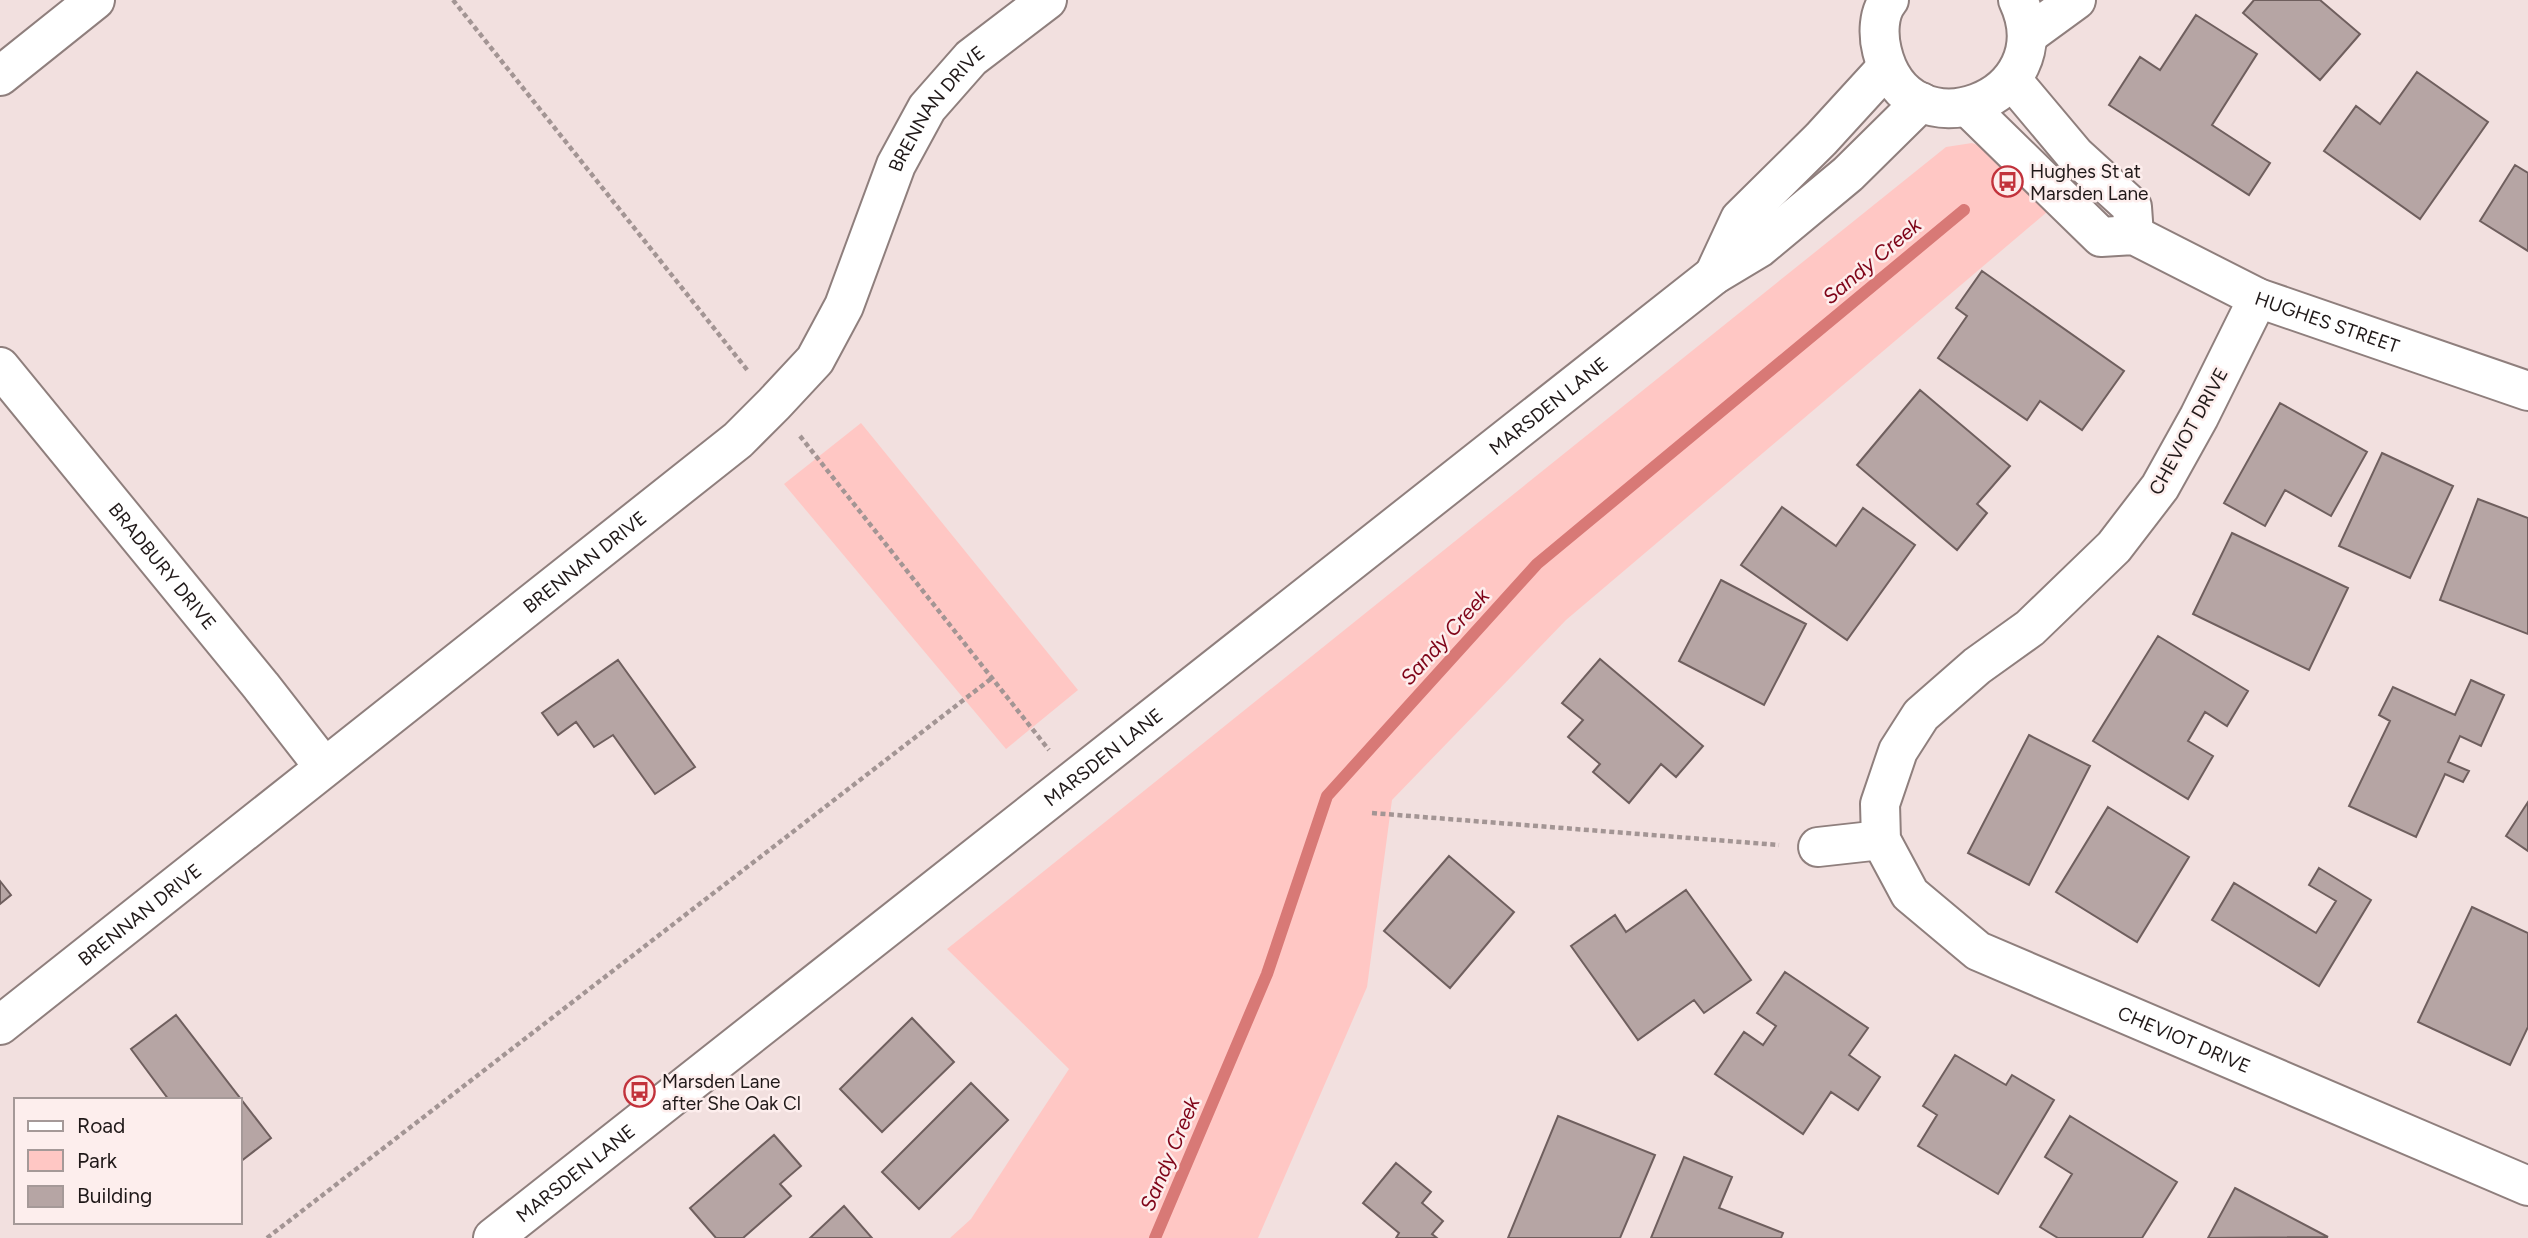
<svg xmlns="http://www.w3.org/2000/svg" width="2528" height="1238" font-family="Figtree,sans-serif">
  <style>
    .green { fill: #ffc7c4 }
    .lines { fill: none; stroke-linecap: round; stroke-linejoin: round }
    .stream { stroke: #d87976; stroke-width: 12 }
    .building { fill: #b6a5a4; stroke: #6f5f5e; stroke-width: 2 }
    .minor-casing { stroke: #8f7f7d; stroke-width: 42 }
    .major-casing { stroke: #8f7f7d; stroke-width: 42 }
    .path { stroke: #a39594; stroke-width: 4.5; stroke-dasharray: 5 3.5; stroke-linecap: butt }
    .minor { stroke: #fff; stroke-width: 38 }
    .major { stroke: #fff; stroke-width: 38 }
    .labels { text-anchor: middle; stroke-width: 5; stroke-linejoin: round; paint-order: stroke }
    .street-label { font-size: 19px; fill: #201919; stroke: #fdeeed }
    .poi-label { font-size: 19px; fill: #201919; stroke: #fdeeed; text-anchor: start }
    .water-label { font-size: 21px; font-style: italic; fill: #7f0418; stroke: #fdeeed }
  </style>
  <rect width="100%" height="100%" fill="#f2e0df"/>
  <!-- green -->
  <path class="green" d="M1972 143 1991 150 2047 212 1566 620 1392 800 1367 987 1258 1238H950L971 1219 1069 1069 947 949 1946 147Z
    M861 423 1078 690 1006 749 784 484Z"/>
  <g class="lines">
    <!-- stream -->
    <path class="stream" d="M1155 1238 1267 974 1327 796 1537 564 1964 210"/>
  </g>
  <!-- building -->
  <path class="building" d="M2254 0H2320L2360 34 2320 80 2243 13Z
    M2196 15 2257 54 2212 125 2270 163 2249 195 2109 105 2140 57 2160 70Z
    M2417 72 2488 122 2420 219 2324 151 2356 106 2380 124Z
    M2515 165 2528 173V251L2480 221Z
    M1982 271 2124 371 2082 430 2040 401 2027 420 1938 358 1967 316 1956 308Z
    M1920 390 2010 466 1977 504 1987 513 1957 550 1857 465Z
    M2280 403 2367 452 2331 516 2285 490 2265 526 2224 503Z
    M2382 453 2453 486 2410 578 2339 546Z
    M2478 499 2528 518V634L2440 600Z
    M1782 507 1836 546 1863 508 1915 545 1847 640 1741 565Z
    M2232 533 2348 588 2309 670 2193 614Z
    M1721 580 1806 624 1764 705 1679 661Z
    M2158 636 2248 691 2227 726 2205 712 2188 741 2213 756 2188 799 2093 741Z
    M1600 659 1703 746 1676 777 1661 764 1629 803 1593 772 1600 764 1568 737 1583 720 1562 703Z
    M618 660 695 767 655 794 613 735 594 747 576 722 558 735 542 713Z
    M2471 680 2504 695 2481 746 2460 736 2448 762 2469 771 2463 782 2445 774 2416 837 2349 806 2390 721 2379 715 2393 687 2455 715Z
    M2029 735 2090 766 2029 885 1968 853Z
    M2528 802V851L2506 836Z
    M2108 807 2189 857 2137 942 2056 892Z
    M1449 856 1514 912 1450 988 1384 931Z
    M2319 868 2371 900 2319 986 2212 920 2234 883 2316 933 2336 901 2309 885Z
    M0 881 11 895 0 904Z
    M1686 890 1751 980 1704 1013 1694 1000 1638 1040 1571 946 1615 915 1626 932Z
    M2472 907 2528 933V1027L2510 1065 2418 1022Z
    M1785 972 1868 1028 1849 1055 1880 1077 1858 1110 1831 1092 1803 1134 1715 1074 1744 1032 1763 1045 1776 1026 1757 1013Z
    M176 1015 271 1138 240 1162V1100H169L131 1049Z
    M912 1018 954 1062 882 1132 840 1089Z
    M1955 1055 2006 1085 2012 1075 2054 1100 1998 1194 1918 1146 1937 1115 1923 1106Z
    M971 1083 1008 1120 919 1209 882 1172Z
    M1558 1116 1655 1155 1620 1238H1508Z
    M2070 1116 2177 1182 2142 1238H2058L2040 1227 2072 1174 2045 1157Z
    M774 1135 801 1166 780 1184 791 1196 743 1238H716L690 1208Z
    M1684 1157 1732 1177 1719 1208 1783 1233 1781 1238H1651Z
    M1396 1163 1431 1192 1422 1203 1443 1221 1432 1234 1437 1238H1396L1399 1233 1363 1203Z
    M2235 1188 2328 1237 2208 1238Z
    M844 1206 872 1238H810Z"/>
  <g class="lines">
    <defs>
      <g id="minor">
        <path d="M0 76 95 0"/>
        <path d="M2012 80 2075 155 2132 207 2134 235"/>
        <path id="s1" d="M1969 108 2101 237 2134 235 2258 298 2528 391"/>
        <path id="s2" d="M2258 298 2199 417 2160 487 2114 547 2030 628 1977 666 1921 715 1898 751 1880 804 1881 840 1910 894 1978 951 2528 1186"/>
        <path id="s3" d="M0 367 261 686 324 767"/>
        <path d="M1818 847 1881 840"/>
        <path id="s4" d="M0 1025 738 440 774 404 815 360 844 306 896 165 927 108 971 58 1047 0"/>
      </g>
      <g id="major">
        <path d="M1889 0C1878 13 1878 35 1882 51 1907 158 2065 100 2018 0"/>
        <path d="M2028 35 2076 0"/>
        <path d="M1714 275 1740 219 1821 139 1886 68"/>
        <path id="s5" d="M493 1238 1714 275 1759 248 1848 174 1921 102"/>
      </g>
    </defs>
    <!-- minor casing -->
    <use href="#minor" class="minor-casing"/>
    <!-- major casing -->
    <use href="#major" class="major-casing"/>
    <!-- path -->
    <path class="path" d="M453 0 748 371
      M800 436 1049 750
      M1372 813 1779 845
      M267 1238 992 678"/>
    <!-- minor -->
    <use href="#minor" class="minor"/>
    <!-- major -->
    <use href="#major" class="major"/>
  </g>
  <!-- icons -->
  <defs>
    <symbol id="bus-ring" viewBox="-11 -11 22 22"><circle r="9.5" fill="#fdeeed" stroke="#c2323b" stroke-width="1.5"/><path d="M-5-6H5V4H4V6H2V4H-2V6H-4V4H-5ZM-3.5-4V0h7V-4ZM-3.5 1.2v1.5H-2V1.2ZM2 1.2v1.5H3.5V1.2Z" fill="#c2323b"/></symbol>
  </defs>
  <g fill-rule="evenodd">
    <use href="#bus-ring" x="1990" y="164" width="35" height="35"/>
    <use href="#bus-ring" x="622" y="1074" width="35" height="35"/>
  </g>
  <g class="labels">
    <!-- street labels -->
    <g class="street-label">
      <text dy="7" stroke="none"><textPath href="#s4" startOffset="1334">BRENNAN DRIVE</textPath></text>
      <text dy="7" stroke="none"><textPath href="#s1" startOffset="430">HUGHES STREET</textPath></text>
      <text dy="7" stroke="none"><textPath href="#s5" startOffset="1344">MARSDEN LANE</textPath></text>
      <text transform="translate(2188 431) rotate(-61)" y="7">CHEVIOT DRIVE</text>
      <text dy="7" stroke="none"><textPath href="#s4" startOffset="746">BRENNAN DRIVE</textPath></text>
      <text dy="7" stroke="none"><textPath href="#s3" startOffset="257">BRADBURY DRIVE</textPath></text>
      <text dy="7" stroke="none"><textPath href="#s5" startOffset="777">MARSDEN LANE</textPath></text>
      <text dy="7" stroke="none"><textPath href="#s4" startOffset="178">BRENNAN DRIVE</textPath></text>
      <text dy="7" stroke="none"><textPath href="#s2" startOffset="1054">CHEVIOT DRIVE</textPath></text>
      <text dy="7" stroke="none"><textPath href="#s5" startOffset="105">MARSDEN LANE</textPath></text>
    </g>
    <!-- poi labels -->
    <g class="poi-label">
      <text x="2030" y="178">Hughes St at<tspan x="2030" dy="22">Marsden Lane</tspan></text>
      <text x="662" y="1088">Marsden Lane<tspan x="662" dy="22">after She Oak Cl</tspan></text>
    </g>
    <!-- water labels -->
    <g class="water-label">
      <text transform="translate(1872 261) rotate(-40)" y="7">Sandy Creek</text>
      <text transform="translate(1445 637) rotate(-48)" y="7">Sandy Creek</text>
      <text transform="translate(1170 1154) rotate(-67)" y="7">Sandy Creek</text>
    </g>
  </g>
  <!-- legend -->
  <rect x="14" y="1098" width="228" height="126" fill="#fdeeed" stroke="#a59998" stroke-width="2"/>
  <rect x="28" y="1121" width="35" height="10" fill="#ffffff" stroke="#a59998" stroke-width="2"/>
  <text x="77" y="1133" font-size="21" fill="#201919">Road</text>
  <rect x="28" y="1150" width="35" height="21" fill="#ffc7c4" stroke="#a59998" stroke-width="2"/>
  <text x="77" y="1168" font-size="21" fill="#201919">Park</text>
  <rect x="28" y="1186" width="35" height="21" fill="#b6a5a4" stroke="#a59998" stroke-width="2"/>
  <text x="77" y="1203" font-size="21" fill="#201919">Building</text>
</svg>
